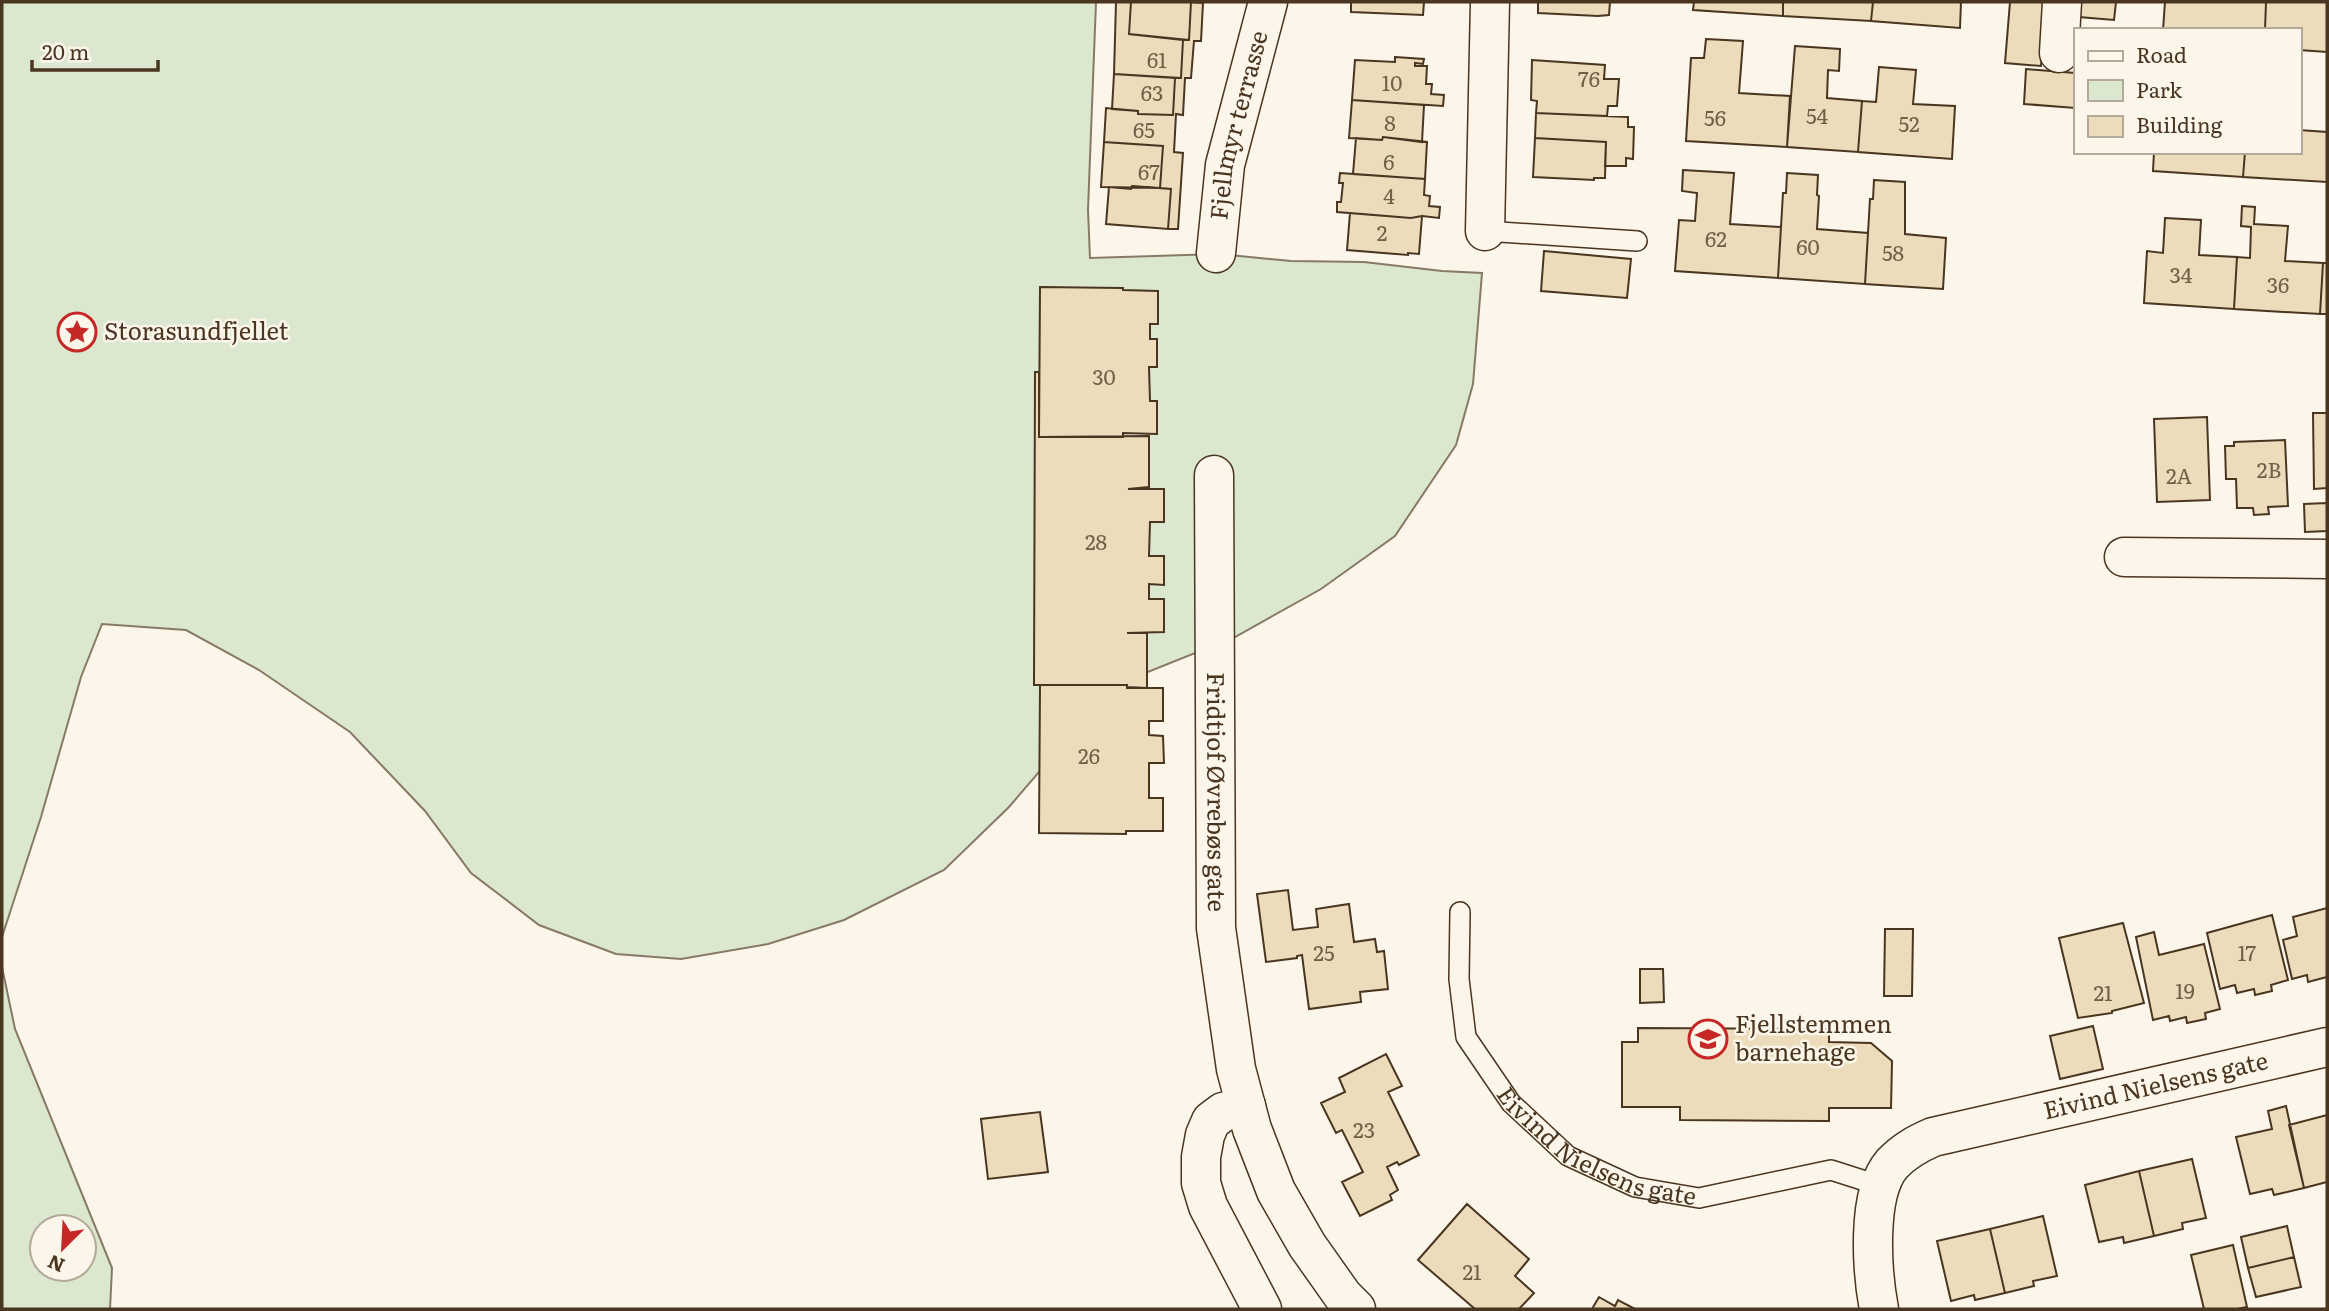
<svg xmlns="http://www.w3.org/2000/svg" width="2329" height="1311" font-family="Literata,serif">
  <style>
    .green { fill: #dce7d0; stroke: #887966; stroke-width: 2; fill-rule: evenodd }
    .building { fill: #ecdcbc; stroke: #4a3520; stroke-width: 2 }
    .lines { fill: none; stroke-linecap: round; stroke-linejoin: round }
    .lane-casing { stroke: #4a3520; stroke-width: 22 }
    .street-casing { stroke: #4a3520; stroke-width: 41 }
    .lane { stroke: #fbf6e9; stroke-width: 19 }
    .street { stroke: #fbf6e9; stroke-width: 38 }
    .labels { text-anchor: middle; stroke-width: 5; stroke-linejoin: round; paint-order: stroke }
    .number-label { font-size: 21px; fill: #725f47 }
    .street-label { font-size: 24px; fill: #4a3520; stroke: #fbf6e9 }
    .poi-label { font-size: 24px; fill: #4a3520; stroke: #fbf6e9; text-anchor: start }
  </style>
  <rect width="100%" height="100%" fill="#fbf6e9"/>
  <!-- green -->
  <path class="green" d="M2 2H1096L1088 210 1090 258 1219 254 1291 261 1364 262 1442 271 1482 273 1473 384 1456 445 1395 536 1321 589 1235 637 1140 675 1057 751 1009 807 944 870 844 920 768 944 681 959 616 954 539 925 471 873 425 811 350 732 259 670 186 630 102 624 81 677 41 817 2 937Z
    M2 967 15 1029 112 1268 110 1309H2ZM42 1227H84V1269H42Z"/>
  <!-- building -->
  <path class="building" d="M1116 2H1131L1129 34 1183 40 1181 78 1114 74Z
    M1131 2H1191L1189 40 1129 34Z
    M1191 2 1203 3 1201 41H1194L1191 78H1185L1183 115 1176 114 1174 152 1183 153 1178 229H1168L1171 189 1160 188 1163 146 1104 142 1106 108 1138 111V114L1173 115 1175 78H1181L1183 40H1189Z
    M1351 2H1424L1423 15 1351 12Z
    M1538 2H1625H1610L1609 15 1598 16 1538 13Z
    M1694 2H1783V16L1693 10Z
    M1783 2H1873L1871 21 1783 16Z
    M1873 2H1961L1960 28 1871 21Z
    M2010 2H2046L2041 66 2005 63Z
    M2080 2H2116L2114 20 2079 17Z
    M2165 2H2266L2265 30H2163Z
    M2266 2H2327V52L2299 50V30H2265Z
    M1706 39 1743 41 1739 93 1790 96 1787 147 1686 141 1691 58H1704Z
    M1795 46 1840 49 1839 71 1828 70 1827 98 1862 101 1858 152 1787 147Z
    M1395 57 1424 59 1423 64 1415 63V66H1427L1426 84H1432L1431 94 1444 95 1443 106 1352 100 1355 60 1395 62Z
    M1532 60 1605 65 1604 79H1619L1617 106H1608L1607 116 1536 113 1537 101 1531 100Z
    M1879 67 1916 70 1913 104 1955 106 1952 159 1858 152 1862 101 1876 102Z
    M2026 69 2075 73V108L2024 104Z
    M1114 74 1175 78 1173 115 1138 114V111L1112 109Z
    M1352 100 1424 105 1422 142 1383 137 1382 140 1349 138Z
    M1536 113 1628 117V127H1634L1633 159 1626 158V166H1605L1606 142 1535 138Z
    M2299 130 2327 132V182L2243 177 2245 152H2299Z
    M1383 137 1427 142 1425 179 1353 174 1356 138 1382 140Z
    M1535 138 1606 142 1605 178H1594V180L1533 177Z
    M1104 142 1163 146 1160 188 1101 187Z
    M2154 152H2245L2243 177 2153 171Z
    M1683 170 1734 173 1730 224 1781 227 1778 278 1675 271 1679 220 1695 221 1697 193 1682 191Z
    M1340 173 1425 179 1424 195 1430 196 1429 206 1440 207 1439 218 1422 216 1411 218 1337 212V202H1341L1343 183H1339Z
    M1787 173 1818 175 1817 195 1819 196 1817 229 1868 233 1865 284 1778 278 1783 193H1786Z
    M1874 180 1905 182V234L1946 238 1943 289 1865 284 1870 199H1873Z
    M1132 186 1171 189 1168 229 1106 224 1109 187 1131 189Z
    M2242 206 2255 207 2254 224 2288 226 2285 261 2323 263 2320 314 2234 309 2237 257 2250 258 2251 227 2241 226Z
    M1350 213 1411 218 1422 216 1419 254 1408 253V255L1347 250Z
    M2165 218 2201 220 2199 255 2237 257 2234 309 2144 303 2147 251 2163 253Z
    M1544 251 1631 259 1627 298 1541 291Z
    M2323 263H2327V314H2320Z
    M1040 287 1123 288V290L1158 291V324H1150V339H1157V367H1149L1150 401H1157V434L1123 433V437H1039Z
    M1035 372H1039V437L1149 436V487L1128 489H1164V522H1150L1149 556H1164V585L1149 584V599H1164V632L1127 633H1147V688L1127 687V685H1034Z
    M2313 413H2327V488L2314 489Z
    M2207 417 2210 500 2157 502 2154 419Z
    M2285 440 2288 506 2268 507 2269 514 2254 515 2253 508H2237L2236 479H2226L2225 446H2234V442Z
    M2327 503V531L2305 532 2304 504Z
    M1040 685H1127V688H1163V721H1149V735L1163 736 1164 763H1149V798H1163V831H1126V834L1039 833Z
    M1288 890 1293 930 1318 927 1316 909 1349 904 1354 942 1375 939 1377 952 1384 951 1388 989 1360 992 1361 1002 1309 1009 1302 955 1297 956V958L1266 962 1257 894Z
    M2327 908V977L2308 982 2307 975 2292 979 2283 940 2297 936 2293 917Z
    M2272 915 2288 980 2271 985 2272 991 2255 995 2254 989 2237 993 2235 985 2220 989 2207 933Z
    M2123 923 2144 1003 2112 1011V1013L2078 1018 2059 938Z
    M1885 929H1913L1912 996H1884Z
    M2154 932 2159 955 2204 944 2220 1009 2205 1013 2206 1019 2187 1023 2186 1017 2170 1021 2169 1016 2153 1020 2136 937Z
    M1640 969H1663L1664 1002 1640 1003Z
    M2093 1026 2103 1069 2060 1079 2050 1036Z
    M1638 1028 1829 1029V1042L1871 1043 1892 1061 1891 1108H1829V1121L1680 1120V1107H1622V1042H1638Z
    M1386 1054 1402 1086 1388 1092 1419 1155 1399 1165 1397 1162 1387 1167 1398 1190 1390 1195 1392 1200 1360 1216 1342 1182 1363 1172 1342 1130 1336 1133 1321 1103 1345 1092 1339 1078Z
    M2286 1106 2304 1188 2274 1195 2272 1189 2250 1194 2236 1137 2272 1129 2268 1111Z
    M1040 1112 1048 1172 988 1179 981 1119Z
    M2327 1115V1182L2304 1188 2289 1125Z
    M2192 1159 2206 1218 2182 1223 2183 1229 2154 1236 2139 1171Z
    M2139 1171 2154 1236 2124 1243 2123 1237 2099 1242 2085 1185Z
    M1467 1204 1529 1259 1515 1276 1534 1293 1519 1309H1475L1418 1260Z
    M2043 1216 2057 1276 2033 1281 2034 1286 2005 1293 1990 1229Z
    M2287 1226 2294 1257 2248 1268 2241 1237Z
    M1990 1229 2005 1293 1975 1300 1974 1295 1951 1301 1937 1241Z
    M2233 1245 2247 1307 2237 1309H2204L2191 1255Z
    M2294 1257 2301 1287 2256 1297 2248 1268Z
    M1599 1297 1615 1306 1618 1300 1635 1309H1592Z"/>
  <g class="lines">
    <defs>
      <g id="lane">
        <path d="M1485 231 1637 241"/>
        <path id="s1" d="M1460 912 1459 979 1466 1037 1511 1103 1568 1156 1635 1187 1699 1198 1831 1170 1881 1186"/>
      </g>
      <g id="street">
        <path d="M2059 53 2062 2"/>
        <path d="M1485 231 1490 2"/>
        <path id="s2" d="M1216 253 1225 165 1268 2"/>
        <path id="s3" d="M1214 475 1216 928 1236 1069 1252 1129 1276 1191 1307 1245 1343 1296 1356 1309"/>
        <path d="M2124 557 2327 559"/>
        <path d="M1246 1106 1223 1112 1211 1121 1205 1135 1201 1157V1183L1208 1206 1262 1309"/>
        <path id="s4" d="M1879 1309C1872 1272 1866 1194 1892 1164 1904 1151 1917 1144 1933 1137L2327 1047"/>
      </g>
    </defs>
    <!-- lane casing -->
    <use href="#lane" class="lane-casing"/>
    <!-- street casing -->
    <use href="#street" class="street-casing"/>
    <!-- lane -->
    <use href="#lane" class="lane"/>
    <!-- street -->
    <use href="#street" class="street"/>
  </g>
  <!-- icons -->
  <defs>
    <symbol id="sight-ring" viewBox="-11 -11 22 22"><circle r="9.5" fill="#fbf6e9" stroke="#c62828" stroke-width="1.5"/><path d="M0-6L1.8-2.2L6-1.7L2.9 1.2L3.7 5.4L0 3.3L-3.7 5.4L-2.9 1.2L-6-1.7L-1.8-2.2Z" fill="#c62828"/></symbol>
    <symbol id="school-ring" viewBox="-11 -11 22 22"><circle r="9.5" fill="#fbf6e9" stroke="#c62828" stroke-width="1.5"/><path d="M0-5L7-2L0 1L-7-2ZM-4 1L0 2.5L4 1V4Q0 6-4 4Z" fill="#c62828"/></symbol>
  </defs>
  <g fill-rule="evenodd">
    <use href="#sight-ring" x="55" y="310" width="44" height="44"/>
    <use href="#school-ring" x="1686" y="1017" width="44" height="44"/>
  </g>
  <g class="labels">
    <!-- number labels -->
    <g class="number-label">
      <text x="1157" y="68">61</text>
      <text x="1589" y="87">76</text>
      <text x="1392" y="91">10</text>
      <text x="1152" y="101">63</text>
      <text x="1817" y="124">54</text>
      <text x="1715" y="126">56</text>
      <text x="1390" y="131">8</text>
      <text x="1909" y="132">52</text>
      <text x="1144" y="138">65</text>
      <text x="1389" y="170">6</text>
      <text x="1149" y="180">67</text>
      <text x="1389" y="204">4</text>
      <text x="1382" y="241">2</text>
      <text x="1716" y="247">62</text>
      <text x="1808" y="255">60</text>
      <text x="1893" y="261">58</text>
      <text x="2181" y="283">34</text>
      <text x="2278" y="293">36</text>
      <text x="1104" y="385">30</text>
      <text x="2269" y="478">2B</text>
      <text x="2179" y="484">2A</text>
      <text x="1096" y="550">28</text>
      <text x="1089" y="764">26</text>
      <text x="1324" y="961">25</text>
      <text x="2247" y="961">17</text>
      <text x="2185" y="999">19</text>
      <text x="2103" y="1001">21</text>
      <text x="1364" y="1138">23</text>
      <text x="1472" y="1280">21</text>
    </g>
    <!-- street labels -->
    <g class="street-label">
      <text dy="8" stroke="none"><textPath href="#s2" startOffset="130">Fjellmyr terrasse</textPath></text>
      <text dy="8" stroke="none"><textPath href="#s3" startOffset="317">Fridtjof Øvrebøs gate</textPath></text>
      <text dy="8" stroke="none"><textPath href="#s4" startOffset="427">Eivind Nielsens gate</textPath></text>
      <text dy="8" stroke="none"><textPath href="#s1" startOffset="304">Eivind Nielsens gate</textPath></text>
    </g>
    <!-- poi labels -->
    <g class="poi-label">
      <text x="104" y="340">Storasundfjellet</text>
      <text x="1735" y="1033">Fjellstemmen<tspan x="1735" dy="28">barnehage</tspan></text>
    </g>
  </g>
  <!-- border -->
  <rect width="2329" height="1311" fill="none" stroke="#4a3520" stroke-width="7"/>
  <!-- legend -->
  <rect x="2074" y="28" width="228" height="126" fill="#fbf6e9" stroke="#b4a999" stroke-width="2"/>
  <rect x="2088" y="51" width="35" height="10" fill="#fbf6e9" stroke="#b4a999" stroke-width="2"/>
  <text x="2136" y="63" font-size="21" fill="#4a3520">Road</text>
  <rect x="2088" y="80" width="35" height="21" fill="#dce7d0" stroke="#b4a999" stroke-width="2"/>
  <text x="2136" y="98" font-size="21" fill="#4a3520">Park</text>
  <rect x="2088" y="116" width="35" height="21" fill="#ecdcbc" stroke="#b4a999" stroke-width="2"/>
  <text x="2136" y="133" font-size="21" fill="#4a3520">Building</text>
  <!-- north arrow -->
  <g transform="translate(63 1248) rotate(204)"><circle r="33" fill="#fbf6e9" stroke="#b4a999" stroke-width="2"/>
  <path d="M0-5L12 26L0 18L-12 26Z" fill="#c62828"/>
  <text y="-10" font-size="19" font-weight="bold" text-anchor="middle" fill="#4a3520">N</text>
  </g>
  <!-- scale -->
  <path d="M32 60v10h126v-10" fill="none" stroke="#4a3520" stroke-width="3.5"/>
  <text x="42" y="60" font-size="21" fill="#4a3520" stroke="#fbf6e9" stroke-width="5" paint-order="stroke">20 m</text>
</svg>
